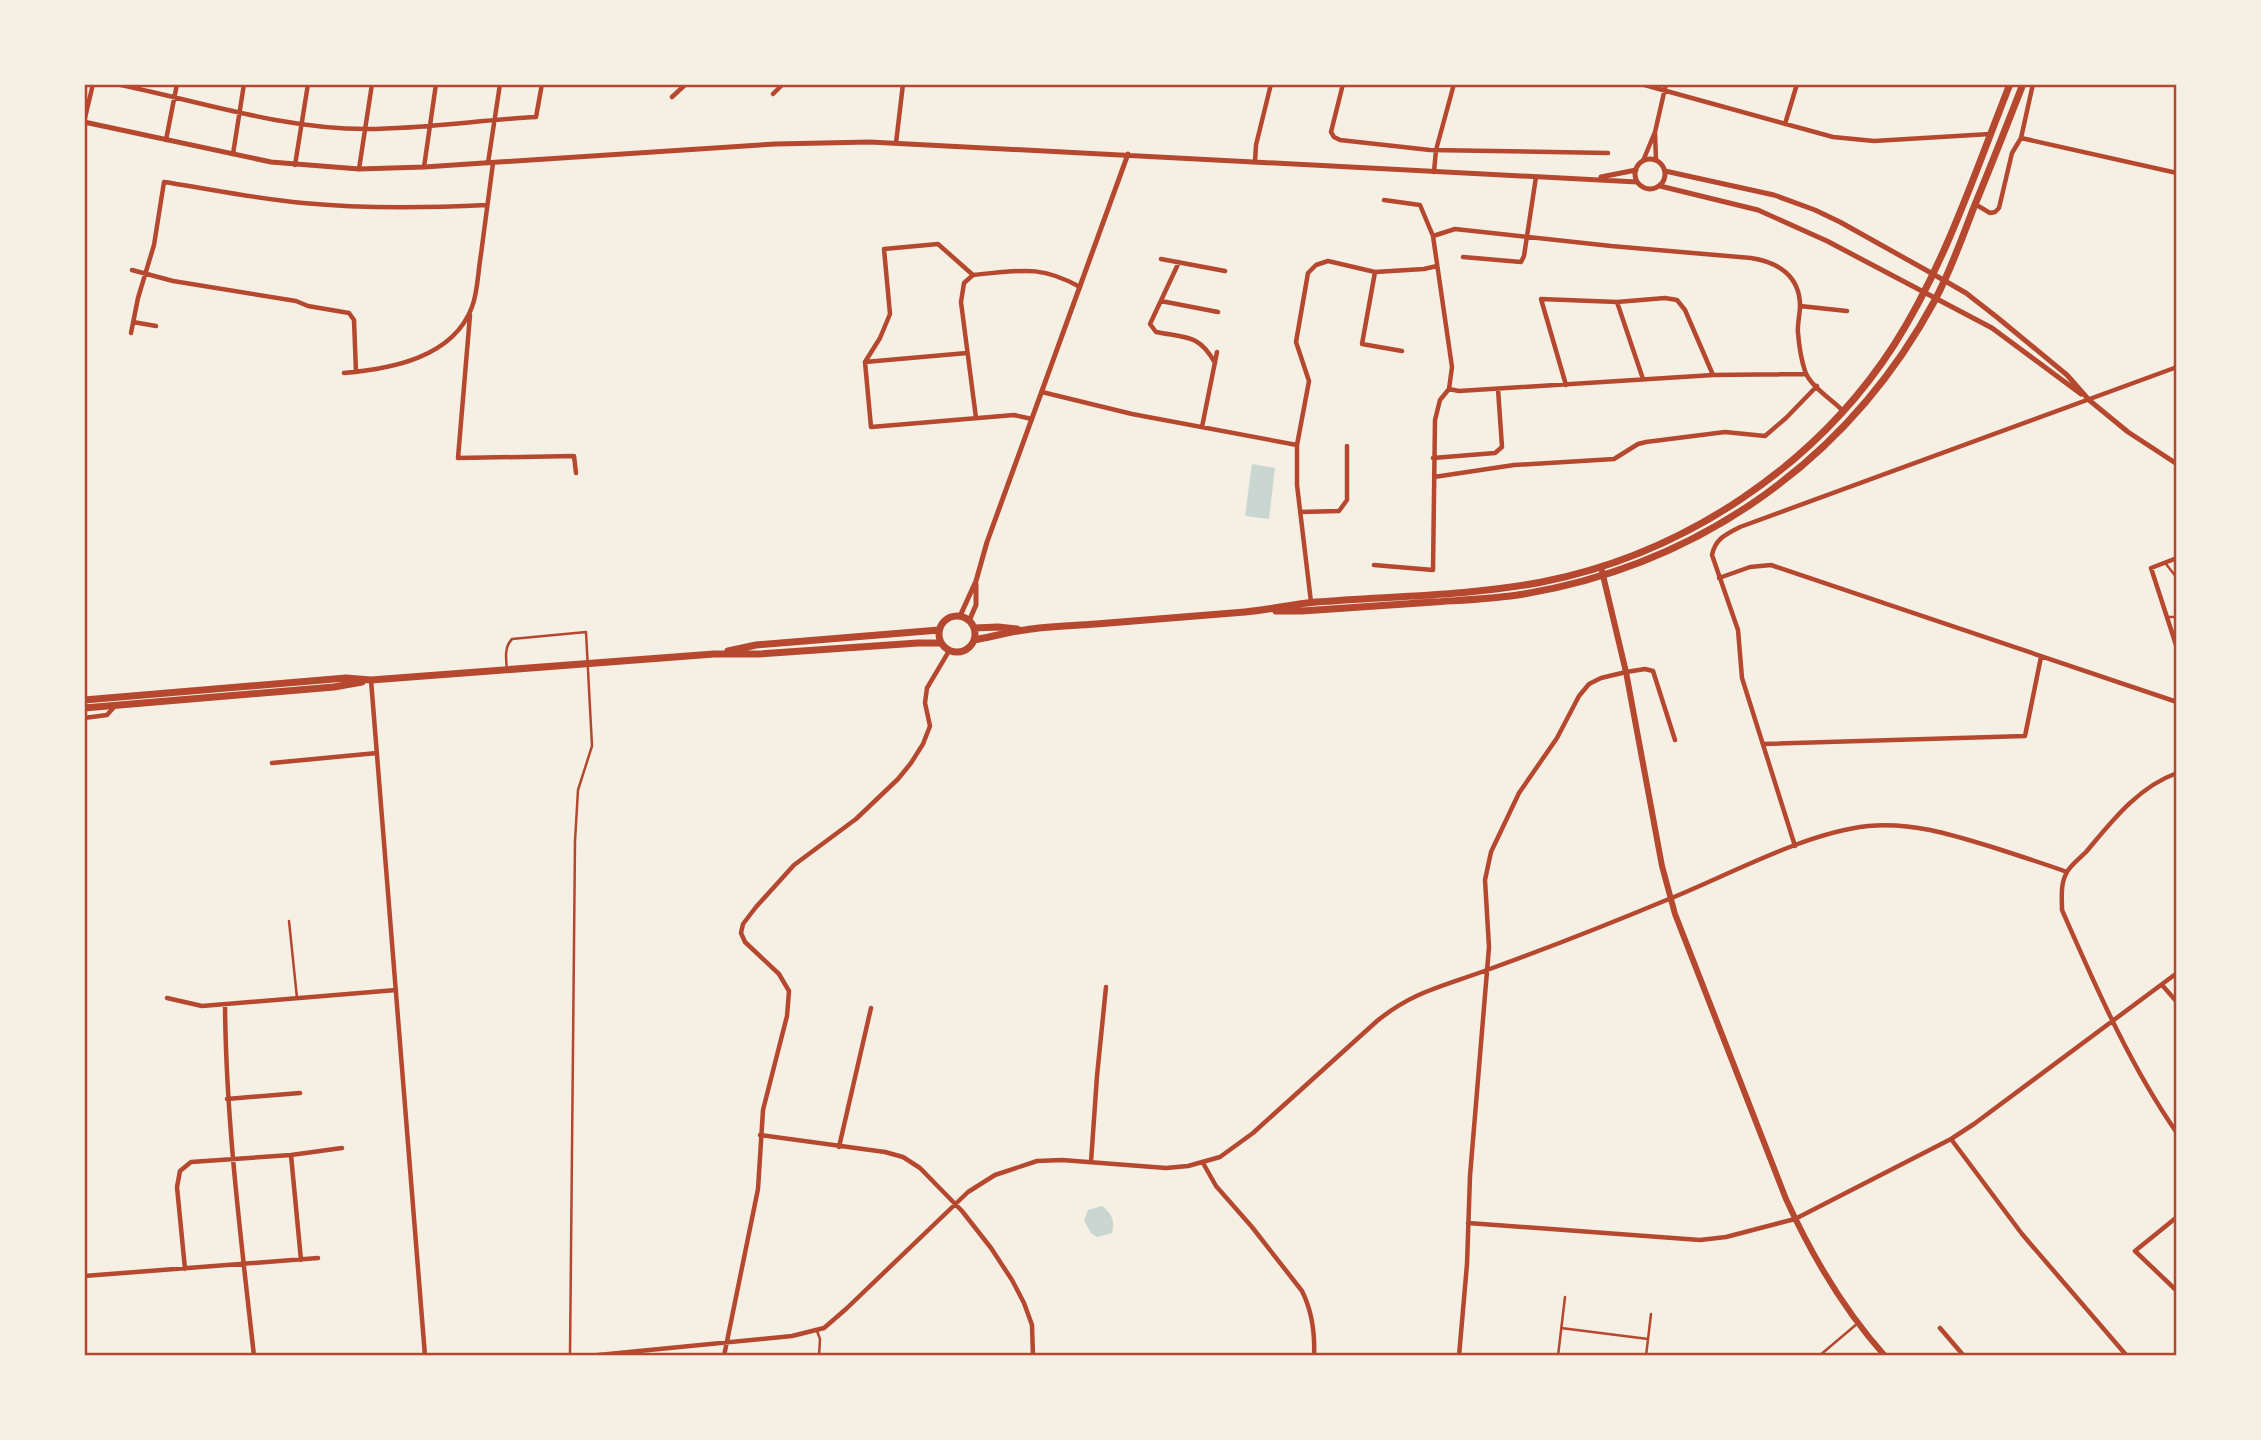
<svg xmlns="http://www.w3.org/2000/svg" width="2261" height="1440" font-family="'DM Sans',sans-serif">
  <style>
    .water { fill: #c9d6d2 }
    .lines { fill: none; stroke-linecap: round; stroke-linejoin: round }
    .service { stroke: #b5482f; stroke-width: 2.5 }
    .minor { stroke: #b5482f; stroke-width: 4.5 }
    .tertiary { stroke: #b5482f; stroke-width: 5 }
    .secondary { stroke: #b5482f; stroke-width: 6 }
    .primary { stroke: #b5482f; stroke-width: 7 }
    .neatline { fill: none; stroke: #b5482f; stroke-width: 2.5 }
  </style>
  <rect width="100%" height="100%" fill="#f6efe4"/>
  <!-- water -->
  <path class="water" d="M1252 464 1275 468 1269 519 1245 516Z
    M1102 1206C1112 1214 1115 1220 1112 1233L1097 1237 1091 1233 1084 1221 1088 1210Z"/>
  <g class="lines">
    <!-- service -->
    <path class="service" d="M2166 564 2177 578
      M2167 617H2177
      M507 670C506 659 504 647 512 639L586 632 592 746 578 790 575 841 570 1356
      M289 921 297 998
      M1561 1328 1648 1339
      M817 1331 820 1339 819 1356
      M1558 1356 1565 1297
      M1646 1356 1651 1314
      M1819 1356 1858 1323"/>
    <!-- minor -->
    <path class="minor" d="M116 84C199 101 281 129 367 129 423 129 480 120 536 117L542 84
      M1343 84 1331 132 1334 137 1340 140 1430 150 1608 153
      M1641 84 1833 137 1874 141 1990 134
      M773 94 783 84
      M672 97 686 84
      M84 122 93 84
      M1785 124 1797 84
      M1655 133 1656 160
      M2021 138 2177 173
      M166 140 177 84
      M896 143 903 84
      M233 154 244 84
      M1643 161 1655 132 1666 84
      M1255 162 1256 145 1271 84
      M488 163 500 84
      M295 165 308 84
      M424 167 436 84
      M359 169 372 84
      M1434 172 1436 150 1454 84
      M1384 200 1420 205 1433 236
      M1975 204 1990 213 1995 212 1999 208 2012 153 2021 138 2033 84
      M1463 257 1521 262 1524 256 1536 177
      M1161 259 1225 271
      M1179 262 1150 324 1156 332C1186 338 1199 334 1215 363
      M132 270 173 281 296 301 308 306 349 313 354 320 356 372
      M1375 272 1362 344 1402 351
      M973 275 964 283 961 302 976 418
      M1161 301 1218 312
      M1617 302 1643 379
      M1800 306 1847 311
      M470 315 458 458 574 456 576 473
      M133 322 156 326
      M131 333 138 298 154 245 164 182C210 189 257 199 303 203 365 209 426 208 487 205
      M865 362 967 353
      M344 373C390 369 453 358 472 307 478 291 478 271 481 254 485 223 489 193 493 163
      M1566 385 1541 299 1617 302 1665 298 1677 300 1685 310 1713 375
      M1449 389 1459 391 1713 375 1806 374
      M1042 392 1132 414 1297 445 1309 381 1296 342 1308 273 1316 265 1328 261 1375 272 1424 269 1437 266
      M1032 419 1014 415 871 427 865 362 880 338 890 314 884 249 938 244 973 275C1018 271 1039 264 1080 287
      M1202 427 1217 352
      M1297 445V485L1311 602
      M1433 458 1495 453 1502 447 1498 389
      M1434 477 1514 465 1614 459 1638 444 1646 442 1725 432 1765 436 1786 418 1817 386
      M1300 512 1339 511 1347 500V446
      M2177 558 2151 568 2177 648
      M1374 565 1433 570 1435 420 1440 400 1449 389 1452 367 1433 236 1455 229 1611 246 1751 258C1778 262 1800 276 1800 306 1800 315 1797 324 1798 333 1799 345 1801 359 1805 371 1810 386 1831 399 1842 410
      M1719 578 1750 567 1771 565 2177 702
      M371 680 425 1356
      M84 718 107 715 114 707
      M1763 744 2025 736 2041 657
      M272 763 377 753
      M2177 773C2138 787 2112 821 2086 852 2080 858 2071 865 2067 872 2060 884 2062 898 2062 910 2096 987 2129 1064 2177 1133
      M1795 846 1742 678 1738 630 1712 555C1715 539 1726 534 1740 527L2177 367
      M2162 985 2177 1002
      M167 998 202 1006 396 990
      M225 1005C226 1122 241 1239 254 1356
      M227 1099 300 1093
      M760 1135 885 1152 903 1157 920 1168 962 1211 991 1248 1012 1280 1024 1303 1032 1325 1033 1356
      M1951 1139 2022 1234 2127 1356
      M839 1147 871 1008
      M291 1155 301 1260
      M1091 1162 1097 1076 1106 987
      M1203 1163 1216 1186 1252 1227 1302 1291C1312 1311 1315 1334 1314 1356
      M2177 1217 2135 1251 2177 1291
      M1468 1223 1700 1240 1726 1237 1795 1219 1951 1139 1974 1124 2177 973
      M185 1269 177 1187 180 1171 191 1162 291 1155 342 1148
      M84 1276 318 1258
      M1940 1328 1964 1356
      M588 1356 792 1336 824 1328 846 1309 968 1192 995 1175 1037 1161 1062 1160 1166 1168 1188 1166 1220 1157 1253 1133 1377 1021C1414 991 1444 986 1487 970 1548 948 1609 924 1669 899 1729 875 1804 833 1868 826 1912 822 1950 834 1992 847 2017 855 2042 863 2067 872
      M724 1356 758 1189 763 1110 787 1016 789 991 779 974 745 942 741 933 743 924 756 907 794 865 856 819 898 779 911 763 923 744 930 726 925 703 927 688 949 651
      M1459 1356 1467 1264 1470 1176 1489 947 1485 880 1491 852 1519 793 1557 738 1579 696 1589 684 1601 678 1626 672 1645 669 1653 671 1675 740"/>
    <!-- tertiary -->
    <path class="tertiary" d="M84 122 271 162 359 169 424 167 775 144 870 142 1637 182
      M1635 174a15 15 0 1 1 30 0a15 15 0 1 1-30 0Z
      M1665 171 1774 195 1815 210 1840 222 1933 274 1966 293 1998 318 2067 375 2089 400 2128 432 2177 464
      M1601 177 1636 170
      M1660 186 1758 210 1827 241 1992 328 2081 394
      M960 616 976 581 987 542 1128 154
      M969 621 976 605V584"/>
    <!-- secondary -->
    <path class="secondary" d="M1601 567 1626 672 1662 866 1675 914 1786 1199C1812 1256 1843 1309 1885 1356"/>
    <!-- primary -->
    <path class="primary" d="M1276 611H1302C1346 608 1390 605 1434 602 1464 600 1494 599 1524 594 1702 564 1850 458 1935 300 1951 270 1962 238 1974 207 1991 166 2007 125 2023 84
      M939 634a18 18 0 1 1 36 0a18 18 0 1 1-36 0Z
      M974 628 998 627 1017 629
      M974 640C991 637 1008 632 1025 630 1048 626 1072 626 1096 624 1146 620 1195 616 1245 612 1269 610 1292 604 1316 602 1391 596 1468 596 1542 582 1684 554 1816 466 1894 345 1945 265 1975 172 2010 84
      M728 651 756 645 939 630
      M84 700 346 678 371 680 714 654H759L918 643H941
      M84 708 334 687 362 682"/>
  </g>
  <!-- border -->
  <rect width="2261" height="1440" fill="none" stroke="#f6efe4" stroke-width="172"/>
  <rect x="86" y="86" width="2089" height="1268" class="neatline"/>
</svg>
